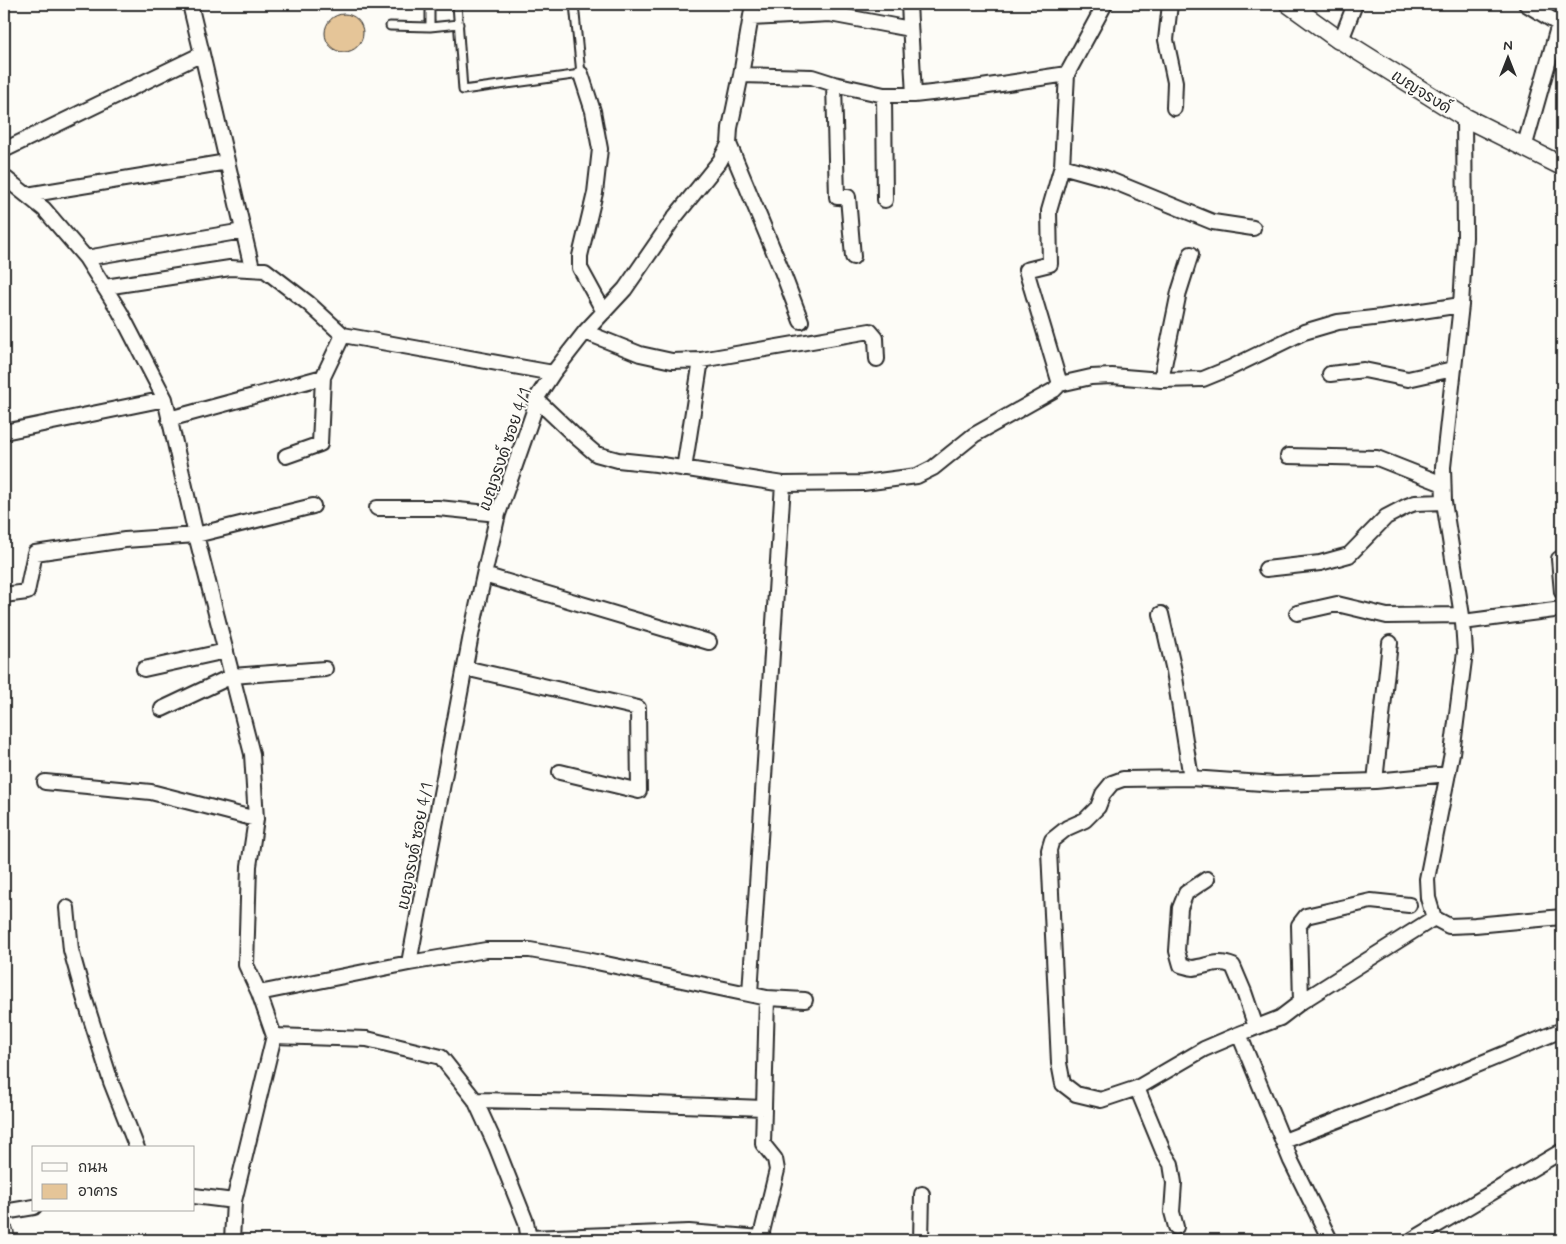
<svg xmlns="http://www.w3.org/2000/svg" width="1566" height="1244" font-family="Mynerve,'Playpen Sans Thai',sans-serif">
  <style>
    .building { fill: #e5c598; stroke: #2b2b2b }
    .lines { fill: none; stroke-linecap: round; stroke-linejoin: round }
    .service-casing { stroke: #2b2b2b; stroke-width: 11 }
    .minor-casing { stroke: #2b2b2b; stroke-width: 18 }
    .tertiary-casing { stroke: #2b2b2b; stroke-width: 21 }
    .service { stroke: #fdfcf7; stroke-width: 7 }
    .minor { stroke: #fdfcf7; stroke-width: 14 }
    .tertiary { stroke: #fdfcf7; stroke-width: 18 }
    .labels { text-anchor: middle; stroke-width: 4; stroke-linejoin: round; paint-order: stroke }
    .street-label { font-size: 16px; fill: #2b2b2b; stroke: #fdfcf7 }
  </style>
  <rect width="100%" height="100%" fill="#fdfcf7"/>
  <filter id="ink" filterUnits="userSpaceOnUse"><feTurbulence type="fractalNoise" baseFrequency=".02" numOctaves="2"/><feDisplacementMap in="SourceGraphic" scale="10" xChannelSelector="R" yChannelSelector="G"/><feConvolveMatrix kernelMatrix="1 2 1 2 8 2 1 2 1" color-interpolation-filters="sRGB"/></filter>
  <g filter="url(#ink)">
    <!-- building -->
    <path class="building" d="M325 33a19 19 0 1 1 38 0a19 19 0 1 1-38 0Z"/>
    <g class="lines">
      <defs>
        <path id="service" d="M430 4V27
          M457 4 463 90 581 74 574 4
          M390 26 430 27 459 24"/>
        <path id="minor" d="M909 4 914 95
          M1170 4 1166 40 1175 82 1174 108
          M751 18 830 14 910 29
          M1341 40 1355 4
          M202 54 252 268
          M581 74 593 111 600 149 595 193 580 256V268L604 312
          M741 75 812 77 834 84 884 95H914L975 88 1067 74 1105 4
          M834 84 837 197H848L853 257
          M884 95 885 200
          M1464 117 1465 237 1461 305 1443 467 1444 502 1463 622 1465 652 1452 753 1427 879 1428 898 1434 918 1449 926 1475 925 1562 917
          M729 144 782 271 801 321
          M1524 148 1559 24 1526 4
          M4 150 202 54 190 4
          M1062 166 1105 178 1213 222 1253 228
          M4 177 44 209 86 258 120 312 165 399 196 535 252 754 256 819 249 866 246 965 259 993 274 1036 234 1201 232 1240
          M27 195 227 162
          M86 258 243 231
          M105 287 230 268 265 270 308 303 343 335 553 373
          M585 332 640 354 672 361 701 360 870 331 876 338 877 359
          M1330 374 1364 370 1408 379 1453 369
          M1161 380 1179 292 1191 254
          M1060 384 1026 270 1050 264 1049 211 1062 166 1067 74
          M536 399 575 436 596 454 618 460 656 464 783 484 863 483 917 476 933 468 974 435 1054 390 1060 384 1091 377 1112 376 1161 380 1203 379 1230 368 1304 332 1338 322 1382 317 1461 305
          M169 419 323 377
          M4 432 165 399
          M286 456 320 444 323 377 343 335
          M1288 456 1377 458 1443 484
          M684 469 701 360
          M377 508H438L498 514
          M1562 558 1559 559 1562 592
          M1266 569 1320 563 1349 555 1386 517 1407 506 1415 503 1444 502
          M484 575 709 642
          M4 595 27 592 35 553 125 540 196 535 313 506
          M1297 613 1337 604 1387 616 1462 615
          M1161 614 1174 671 1191 778
          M1463 622 1562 609
          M465 668 638 708 639 791 560 772
          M144 669 226 651
          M162 709 232 676 325 669
          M1375 781 1390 643
          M45 782 151 792 256 819
          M1207 879 1186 893 1180 908 1177 951 1181 965C1185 966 1189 968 1193 968 1209 966 1217 959 1233 966L1244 992 1256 1027
          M67 908 71 950 84 997 111 1082 137 1148
          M409 963 471 635 484 575 498 514 533 414 536 399 553 373 585 332 625 289 674 218 720 161 729 144 730 128 741 75 753 4
          M259 993 409 963 486 950H530L587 960 767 998 805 1000
          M750 993 783 484
          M1301 1002 1299 925 1306 916 1371 901 1409 905
          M1239 1034 1204 1049 1137 1088 1101 1100 1076 1094 1063 1084 1059 1063 1049 850 1052 840 1067 828 1085 820 1098 807 1103 794 1112 783 1123 779 1191 778 1276 784 1375 781 1448 774
          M274 1036 367 1039 441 1057 475 1100 496 1146 526 1222 529 1240
          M1137 1088 1163 1151 1171 1164 1174 1183 1172 1212 1176 1227
          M475 1100 599 1102 764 1108
          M1284 1141 1426 1086 1562 1030
          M194 1196 234 1201
          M4 1212 34 1207
          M529 1238 689 1232 761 1238
          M760 1240 777 1170 775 1159 763 1144 767 998
          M921 1240 922 1194
          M1330 1240 1291 1161 1239 1034 1280 1018 1301 1002 1434 918
          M1412 1240 1562 1151"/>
        <path id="tertiary" d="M1289 4 1339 40H1341L1464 117 1562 166
          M4 1232 5 1240"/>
      </defs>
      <!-- service casing -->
      <use href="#service" class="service-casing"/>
      <!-- minor casing -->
      <use href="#minor" class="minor-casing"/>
      <!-- tertiary casing -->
      <use href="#tertiary" class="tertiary-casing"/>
      <!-- service -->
      <use href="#service" class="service"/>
      <!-- minor -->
      <use href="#minor" class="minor"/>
      <!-- tertiary -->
      <use href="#tertiary" class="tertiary"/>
    </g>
  </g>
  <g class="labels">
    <!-- street labels -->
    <g class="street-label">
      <text transform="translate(1422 91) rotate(32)" y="6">เบญจรงด์</text>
      <text transform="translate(504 449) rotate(-71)" y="6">เบญจรงด์ ซอย 4/1</text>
      <text transform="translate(414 846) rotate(-79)" y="6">เบญจรงด์ ซอย 4/1</text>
    </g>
  </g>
  <!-- margin -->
  <rect width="1566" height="1244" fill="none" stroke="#fdfcf7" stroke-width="20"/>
  <rect x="10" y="10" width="1546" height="1224" fill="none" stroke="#2b2b2b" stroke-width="2" filter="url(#ink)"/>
  <!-- legend -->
  <rect x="32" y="1146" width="162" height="65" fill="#fdfcf7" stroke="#a9a8a5"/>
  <rect x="42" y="1163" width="25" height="8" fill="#fdfcf7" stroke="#a9a8a5"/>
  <text x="78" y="1172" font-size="15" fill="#2b2b2b">ถนน</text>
  <rect x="42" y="1184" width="25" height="15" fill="#e5c598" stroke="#a9a8a5"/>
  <text x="78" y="1196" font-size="15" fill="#2b2b2b">อาคาร</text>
  <!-- north arrow -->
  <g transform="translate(1508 58)" stroke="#fdfcf7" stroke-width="4" paint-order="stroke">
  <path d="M0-4L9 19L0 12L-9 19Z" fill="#2b2b2b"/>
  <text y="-8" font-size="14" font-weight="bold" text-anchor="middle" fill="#2b2b2b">N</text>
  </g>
</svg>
